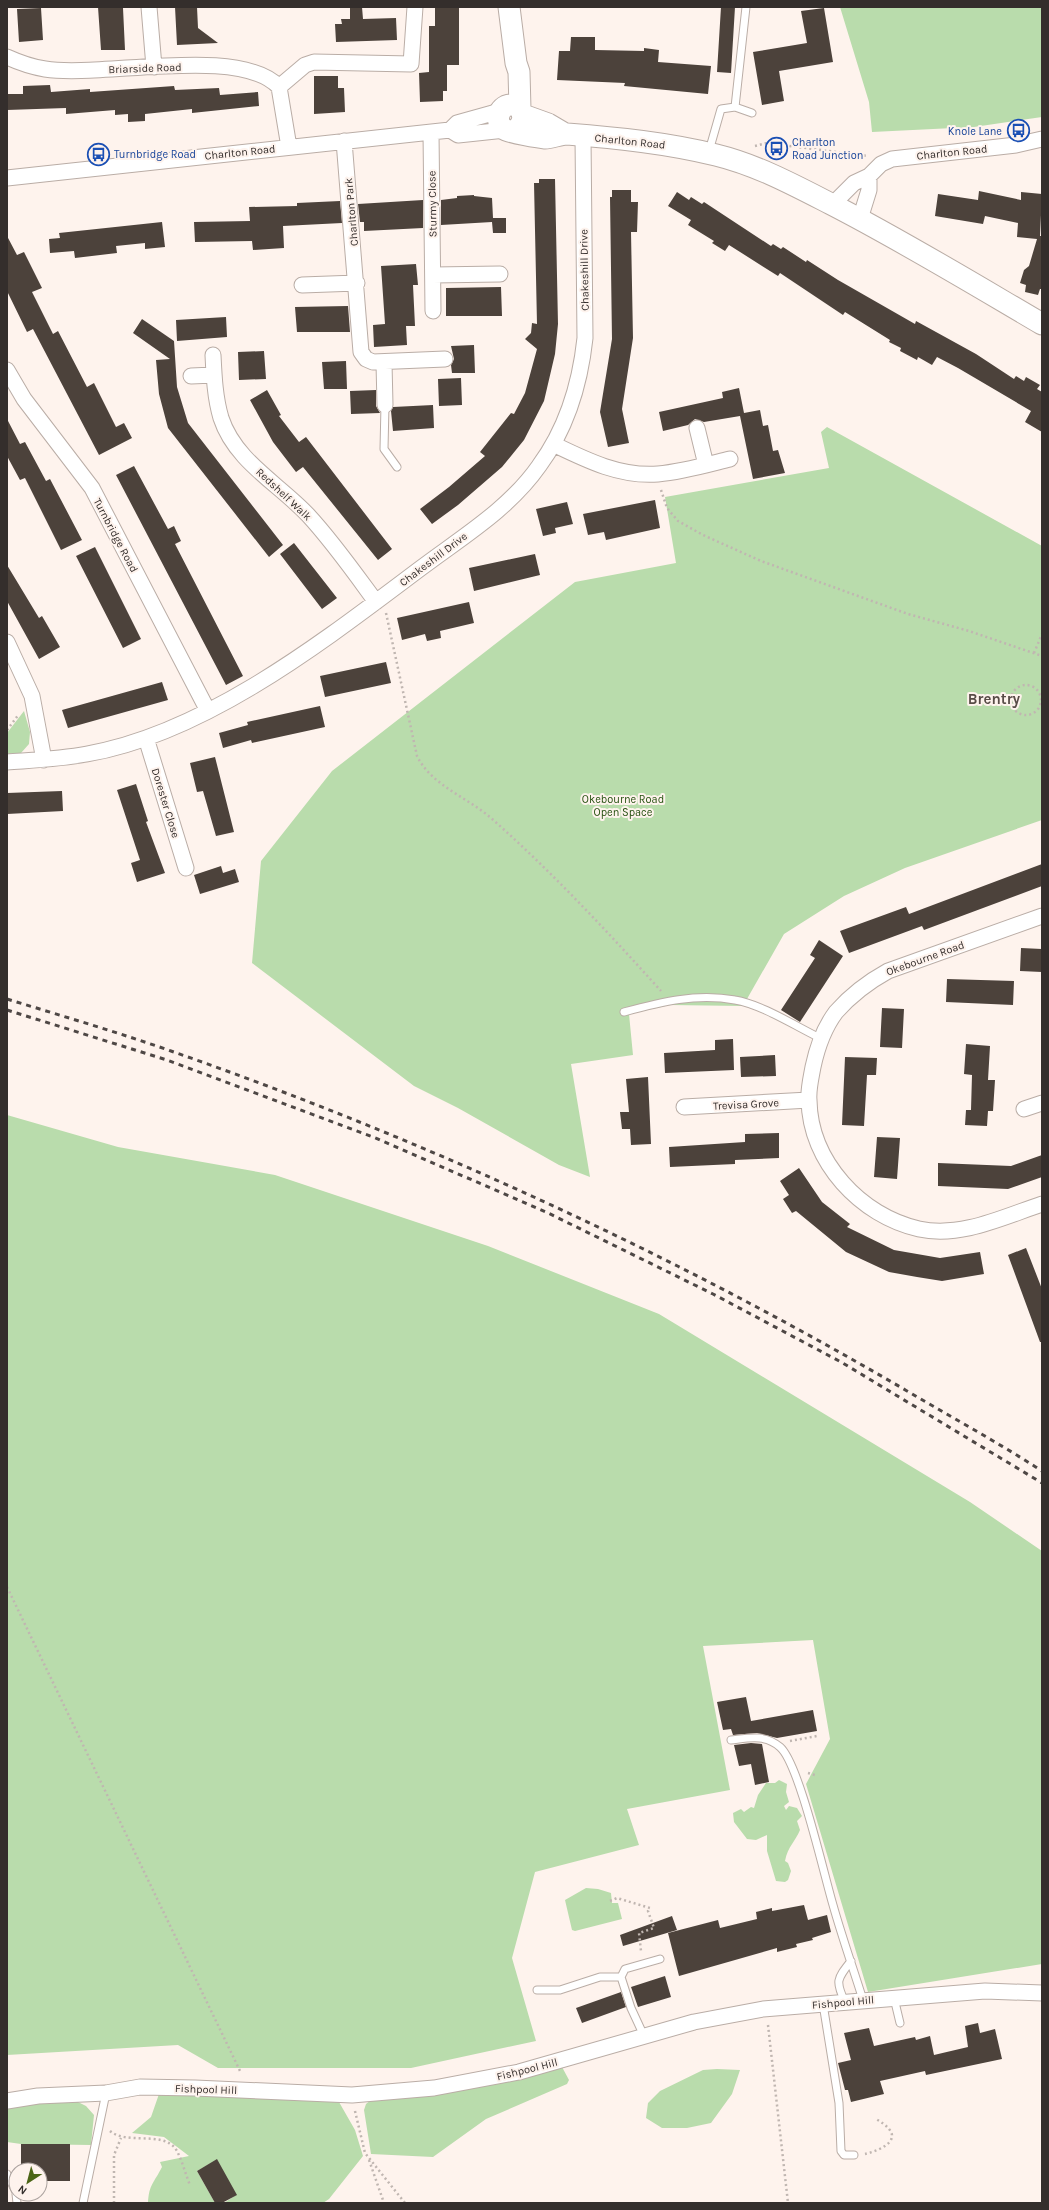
<svg xmlns="http://www.w3.org/2000/svg" width="1049" height="2210" font-family="Karla,sans-serif">
  <style>
    .green { fill: #b9dcac }
    .building { fill: #4c423b }
    .lines { fill: none; stroke-linecap: round; stroke-linejoin: round }
    .lane-casing { stroke: #baada6; stroke-width: 9 }
    .street-casing { stroke: #baada6; stroke-width: 17 }
    .secondary-casing { stroke: #baada6; stroke-width: 23 }
    .path { stroke: #c0b6b1; stroke-width: 2.5; stroke-dasharray: 2 3; stroke-linecap: butt }
    .lane { stroke: #fff; stroke-width: 7 }
    .street { stroke: #fff; stroke-width: 15 }
    .secondary { stroke: #fff; stroke-width: 21 }
    .rail { stroke: #4e4745; stroke-width: 3; stroke-dasharray: 5 5; stroke-linecap: butt }
    .labels { text-anchor: middle; stroke-width: 4; stroke-linejoin: round; paint-order: stroke }
    .street-label { font-size: 11px; fill: #342e2c; stroke: #fef3ed }
    .transit-label { font-size: 11px; fill: #164399; stroke: #fef3ed; text-anchor: start }
    .park-label { font-size: 11px; fill: #25500f; stroke: #fef3ed }
    .district-label { font-size: 15px; font-weight: bold; fill: #584c47; stroke: #fef3ed }
  </style>
  <rect width="100%" height="100%" fill="#fef3ed"/>
  <!-- green -->
  <path class="green" d="M840 7H1042V117L974 127 872 132 869 102Z
    M827 427 1042 546V820L905 868 844 896 784 934 743 1006 670 1005 629 1014 633 1055 571 1064 590 1177 559 1165 458 1108 414 1086 252 963 261 861 332 771 575 582 676 563 665 497 829 468 821 432Z
    M24 711 30 732 29 744 21 753 7 754V733Z
    M7 1115 118 1147 275 1175 488 1246 659 1314 970 1502 1042 1551V1964L868 1992 806 1784 830 1739 813 1640 703 1646 730 1790 627 1809 639 1845 535 1872 512 1958 536 2041 411 2068H218L178 2045 7 2055Z
    M779 1780 787 1784 786 1792 789 1802 784 1806 786 1810 789 1806 797 1808 802 1816 797 1821 800 1830C795 1842 788 1846 785 1861L788 1863 791 1871 788 1880 785 1882 776 1881 767 1851V1835L756 1840 747 1839 734 1822 733 1813 741 1809 744 1812 751 1807 754 1808 758 1795 766 1783H775Z
    M586 1888 598 1889 611 1893 612 1903H618L622 1919 575 1931 572 1930 565 1900Z
    M562 2067 569 2080 567 2084 486 2119 433 2157 371 2154 364 2110 366 2104 371 2100Z
    M717 2069 740 2070 732 2094 711 2123 687 2128H662L646 2118 648 2103 660 2091 703 2070Z
    M159 2094 339 2102 355 2130 363 2156 329 2199 323 2203H224L236 2195 217 2160 197 2171 215 2203H148C149 2184 154 2183 162 2167L160 2162 189 2156 164 2137 132 2133 151 2117Z
    M74 2100 86 2106 94 2115 91 2145 21 2144 7 2142V2106Z"/>
  <!-- building -->
  <path class="building" d="M98 7 123 8 125 50H101Z
    M175 7H197L198 28 218 43 177 45Z
    M350 7H362L363 19 396 18 397 40 336 42 335 24H342L341 19H350Z
    M435 7H459V65H447V91H443V101L420 102 419 73 429 72V26H435Z
    M721 7H735L731 73 717 72Z
    M41 8 43 40 19 42 17 9Z
    M824 8 833 62 779 71 784 101 762 105 753 52 807 43 801 11Z
    M571 37H595V50L644 51V48L659 50 658 62 711 66 708 94 624 86 625 83 557 80 559 51H570Z
    M314 76H338V88H344L345 112 314 114Z
    M50 85 51 92 90 89V92L174 86 175 90 219 88 220 95 258 92 259 106 192 113V109L145 114V121L128 122V114L115 115V110L66 114V108L7 110V94H23V86Z
    M539 179H555L558 324 555 354 544 401 524 440 502 467 458 505 432 524 420 509 449 487 485 456 480 452 511 413 514 414 525 393 537 349 525 339 531 333 532 323 537 324 534 183H539Z
    M612 190H631V202H638L637 232H631L633 338 622 409 629 443 608 447 600 412 612 339 610 197H612Z
    M979 191 1021 200V192L1042 194 1040 236H1042V289H1040L1038 295 1025 292 1026 285 1020 283 1024 270 1029 266 1037 239 1017 237 1018 223 985 216 983 224 935 216 938 194 978 200Z
    M677 192 689 200 691 197 702 204 704 202 771 246 773 244 781 249 783 247 806 262 807 260 838 280 915 324 916 321 976 354 1014 379 1016 376 1024 381 1026 377 1040 385 1037 389 1042 392V432L1025 422 1031 411 958 368 937 357 932 365 918 357 917 360 900 351 901 348 889 342 890 340 845 312 843 315 780 273 778 276 729 245 725 251 712 243 714 241 688 225 691 220 668 206Z
    M474 195V196L492 198 493 218H506V233H493L492 222 441 225V200L457 198V196Z
    M423 200V228L364 231V222H360L358 204Z
    M340 201 342 223 283 226 284 248 253 250 252 241 195 242 194 222 250 221 249 207 297 206V203Z
    M162 222 165 247 145 249V243L116 246 117 253 75 258 74 251 50 253 49 239 60 238 59 233Z
    M7 236 17 255 24 252 42 288 32 292 53 334 58 331 87 387 94 383 116 427 124 423 132 438 99 455 33 329 27 332 7 291Z
    M416 264 418 285H413L415 326H406L407 345 374 347 373 325 385 324 381 266Z
    M501 287 502 316H446V288Z
    M348 306 350 332H297L295 307Z
    M226 317 227 337 177 341 176 320Z
    M142 319 174 341 177 387 188 423 283 545 269 557 168 428 159 394 156 360 170 359 133 333Z
    M474 345 475 373H452L451 365 454 359 451 346Z
    M264 351 266 379 239 380 238 352Z
    M346 361 347 389H324L322 362Z
    M461 378 462 405 439 406 438 379Z
    M739 388 744 413 760 410 763 426 768 425 773 451 778 450 785 473 753 479 740 416 704 422 695 419 688 425 663 431 659 412 723 398 722 392Z
    M267 390 281 415 279 416 299 442 306 437 392 549 378 560 303 467 296 472 273 442 250 400Z
    M376 390V406L380 413 351 414 350 391Z
    M433 405 434 428 393 431 391 411 393 407Z
    M7 419 20 444 25 442 46 481 50 479 82 540 61 550 25 478 20 480 7 456Z
    M134 466 168 529 174 526 181 541 175 544 243 676 226 685 116 475Z
    M655 500 660 528 606 540 604 532 588 535 583 514Z
    M567 502 573 524 555 528 556 533 543 536 536 509Z
    M294 543 337 598 322 609 280 554Z
    M95 547 141 639 123 648 76 556Z
    M535 554 540 575 474 591 469 568Z
    M7 565 39 618 42 616 60 647 39 659 7 601Z
    M469 602 474 623 440 631 441 638 427 641 425 634 402 640 397 618Z
    M386 662 391 683 325 697 320 676Z
    M162 682 168 700 68 728 62 710Z
    M320 706 325 727 252 743 251 740 223 748 219 733 248 725 247 722Z
    M215 757 234 832 216 836 203 791 197 792 190 763Z
    M136 784 148 821 146 822 165 873 137 882 131 863 140 860 117 790Z
    M62 791 63 811 7 814V793Z
    M1042 864V886L924 930 922 926 849 953 840 931 906 907 909 914Z
    M221 866 223 873 235 869 239 882 200 894 194 875Z
    M819 940 843 956 800 1022 781 1010 815 958 810 955Z
    M1021 948 1042 949V972L1020 971Z
    M947 979 1014 981 1013 1005 946 1002Z
    M882 1008 904 1009 902 1048 880 1047Z
    M733 1039 734 1070 665 1073 664 1053 715 1050V1040Z
    M966 1044 990 1046 988 1080H995L993 1111H988L987 1126 965 1125 966 1110H971L972 1075 964 1074Z
    M775 1055 776 1076 741 1077 740 1057Z
    M845 1057 877 1058 876 1075H867L864 1126 842 1125Z
    M648 1077 651 1144 631 1145 630 1129H622L620 1112H629L626 1079Z
    M779 1133V1158L735 1160V1164L670 1167 669 1147 745 1142V1134Z
    M877 1137 900 1138 897 1179 874 1177Z
    M1042 1155V1177L1008 1189 938 1186V1163L1011 1166Z
    M799 1168 822 1202 850 1224 847 1227 894 1250 940 1258 980 1252 984 1274 942 1281 917 1277 889 1272 846 1252 796 1211 792 1213 783 1199 789 1195 780 1181Z
    M1026 1248 1042 1289V1342H1040L1008 1255Z
    M746 1697 751 1721 813 1710 817 1731 777 1738 757 1733 733 1735 731 1729 723 1730 717 1702Z
    M751 1743 762 1744 769 1782 755 1785 751 1764 739 1766 734 1745Z
    M804 1905 808 1920 827 1915 831 1932 812 1938 813 1940 796 1944 797 1947 777 1952V1948L679 1976 668 1933 718 1920 720 1928 757 1919 756 1912 772 1908V1911Z
    M672 1916 677 1930 623 1946 620 1935Z
    M665 1976 671 1997 638 2007 631 1987Z
    M621 1992 626 2007 582 2023 576 2008Z
    M978 2023 980 2033 995 2029 1002 2059 926 2075 925 2071 880 2081 884 2094 851 2102 848 2090H845L838 2063 851 2060 844 2033 869 2028 874 2046 915 2037 916 2040 930 2036 934 2055 968 2047 965 2026Z
    M21 2144H70V2181H40V2170H21Z
    M217 2159 237 2195 222 2203H215L197 2171Z"/>
  <g class="lines">
    <defs>
      <path id="lane" d="M735 107 746 7
        M709 151 721 109 735 107 752 113
        M385 405 384 449 397 467
        M624 1012C661 1002 696 993 735 1000 761 1004 797 1027 822 1039
        M731 1740C749 1738 765 1734 780 1747 799 1763 824 1875 833 1905 842 1937 853 1968 863 2000
        M537 1990H560L600 1977H621
        M894 1998 900 2023
        M845 2002C835 1981 837 1979 851 1961
        M823 2004 839 2103 841 2151 844 2155H854
        M644 2036 631 2008 621 1977 625 1969 660 1959
        M7 2174 16 2192
        M16 2194 17 2203
        M83 2203 106 2093"/>
      <path id="street" d="M149 7 154 67
        M7 57C18 62 32 67 45 69 102 78 240 45 279 87L289 147
        M279 87 305 65 314 62 411 64 415 7
        M450 130 457 123 500 111
        M431 132 433 311
        M344 141 361 352 366 359 373 362 445 359
        M7 178 450 130 458 135 505 130
        M832 205 854 183 869 176 881 164 892 159 1016 145 1042 139
        M860 219 869 190V176
        M433 275 500 274
        M302 285 357 283
        M213 355C214 376 215 398 221 418 235 461 279 484 308 515 333 542 354 572 376 602
        M384 363 385 405
        M7 370 24 399 92 488 208 711
        M191 376 214 375
        M697 428 706 465
        M553 444C586 460 620 477 658 474 682 472 706 465 730 459
        M7 642 32 696 44 760
        M146 738 186 868
        M7 762C34 760 60 759 87 754 207 733 325 640 421 568 462 537 509 509 539 466 567 428 580 385 585 338L583 137
        M1042 916 888 971C868 982 851 995 836 1012 824 1028 817 1048 813 1067 811 1078 808 1090 809 1100 810 1162 861 1216 919 1229 961 1238 1003 1217 1042 1204
        M684 1107 809 1100
        M1024 1109 1042 1103
        M7 2101 38 2096 106 2093 140 2087 195 2088 352 2095 434 2088 519 2072 694 2022 763 2009 985 1991 1042 1993"/>
      <path id="secondary" d="M509 7 516 63 519 72 520 109
        M523 115 548 124 565 134
        M513 131C531 122 521 100 506 106 496 111 496 126 506 130 514 133 536 137 545 138 552 138 560 134 567 134 618 138 667 143 716 155 757 165 794 185 831 204 903 241 972 283 1042 324"/>
    </defs>
    <!-- lane casing -->
    <use href="#lane" class="lane-casing"/>
    <!-- street casing -->
    <use href="#street" class="street-casing"/>
    <!-- secondary casing -->
    <use href="#secondary" class="secondary-casing"/>
    <!-- path -->
    <path class="path" d="M755 146 767 143 867 156
      M661 490 667 508 678 521 703 535 761 561 908 614 969 631 1042 656
      M386 613 417 756C432 786 467 797 491 818 551 871 607 931 661 991
      M1034 653 1042 634
      M1011 700a15 15 0 1 1 30 0a15 15 0 1 1-30 0Z
      M7 730 19 714
      M7 1587 241 2073
      M790 1741 817 1736
      M808 1773 815 1775
      M610 1901 617 1898 650 1908 648 1911 654 1928 639 1933 641 1951
      M768 2025 788 2203
      M355 2111 365 2153 405 2203
      M110 2131C127 2145 161 2131 175 2148 181 2156 186 2176 190 2185
      M865 2154C874 2152 901 2143 889 2129 886 2125 881 2122 876 2119
      M369 2160 384 2203
      M114 2203V2155L121 2138"/>
    <!-- lane -->
    <use href="#lane" class="lane"/>
    <!-- street -->
    <use href="#street" class="street"/>
    <!-- secondary -->
    <use href="#secondary" class="secondary"/>
    <!-- rail -->
    <path class="rail" d="M7 999C62 1016 117 1032 171 1051 431 1142 682 1258 919 1398 960 1422 1002 1445 1042 1471
      M7 1010 167 1060 373 1137 546 1212 713 1294 841 1362 1042 1483"/>
  </g>
  <!-- icons -->
  <defs>
    <symbol id="bus-ring" viewBox="-11 -11 22 22"><circle r="9.5" fill="#fef3ed" stroke="#1a4fb4" stroke-width="1.5"/><path d="M-5-6H5V4H4V6H2V4H-2V6H-4V4H-5ZM-3.5-4V0h7V-4ZM-3.5 1.2v1.5H-2V1.2ZM2 1.2v1.5H3.5V1.2Z" fill="#1a4fb4"/></symbol>
  </defs>
  <g fill-rule="evenodd">
    <use href="#bus-ring" x="1006" y="118" width="25" height="25"/>
    <use href="#bus-ring" x="764" y="136" width="25" height="25"/>
    <use href="#bus-ring" x="86" y="142" width="25" height="25"/>
  </g>
  <g class="labels">
    <!-- street labels -->
    <g class="street-label">
      <text transform="translate(145 68) rotate(-2)" y="4">Briarside Road</text>
      <text transform="translate(630 141) rotate(6)" y="4">Charlton Road</text>
      <text transform="translate(240 152) rotate(-6)" y="4">Charlton Road</text>
      <text transform="translate(952 152) rotate(-6)" y="4">Charlton Road</text>
      <text transform="translate(432 204) rotate(-91)" y="4">Sturmy Close</text>
      <text transform="translate(351 212) rotate(-95)" y="4">Charlton Park</text>
      <text transform="translate(584 270) rotate(-91)" y="4">Chakeshill Drive</text>
      <text transform="translate(284 494) rotate(43)" y="4">Redshelf Walk</text>
      <text transform="translate(116 535) rotate(62)" y="4">Turnbridge Road</text>
      <text transform="translate(433 559) rotate(-37)" y="4">Chakeshill Drive</text>
      <text transform="translate(166 803) rotate(73)" y="4">Dorester Close</text>
      <text transform="translate(925 958) rotate(-20)" y="4">Okebourne Road</text>
      <text transform="translate(746 1104) rotate(-3)" y="4">Trevisa Grove</text>
      <text transform="translate(843 2002) rotate(-5)" y="4">Fishpool Hill</text>
      <text transform="translate(527 2069) rotate(-14)" y="4">Fishpool Hill</text>
      <text transform="translate(206 2089) rotate(2)" y="4">Fishpool Hill</text>
    </g>
    <!-- transit labels -->
    <g class="transit-label">
      <text x="1002" y="135" text-anchor="end">Knole Lane</text>
      <text x="792" y="146">Charlton<tspan x="792" dy="13">Road Junction</tspan></text>
      <text x="114" y="158">Turnbridge Road</text>
    </g>
    <!-- park labels -->
    <g class="park-label">
      <text x="623" y="803">Okebourne Road<tspan x="623" dy="13">Open Space</tspan></text>
    </g>
    <!-- district labels -->
    <g class="district-label">
      <text x="994" y="704">Brentry</text>
    </g>
  </g>
  <!-- border -->
  <rect width="1049" height="2210" fill="none" stroke="#342e2c" stroke-width="16"/>
  <!-- north arrow -->
  <g transform="translate(28 2182) rotate(216)"><circle r="19" fill="#fef3ed" stroke="#ada4a0"/>
  <path d="M0-3L7 15L0 10L-7 15Z" fill="#4b6516"/>
  <text y="-6" font-size="11" font-weight="bold" text-anchor="middle" fill="#342e2c">N</text>
  </g>
</svg>
